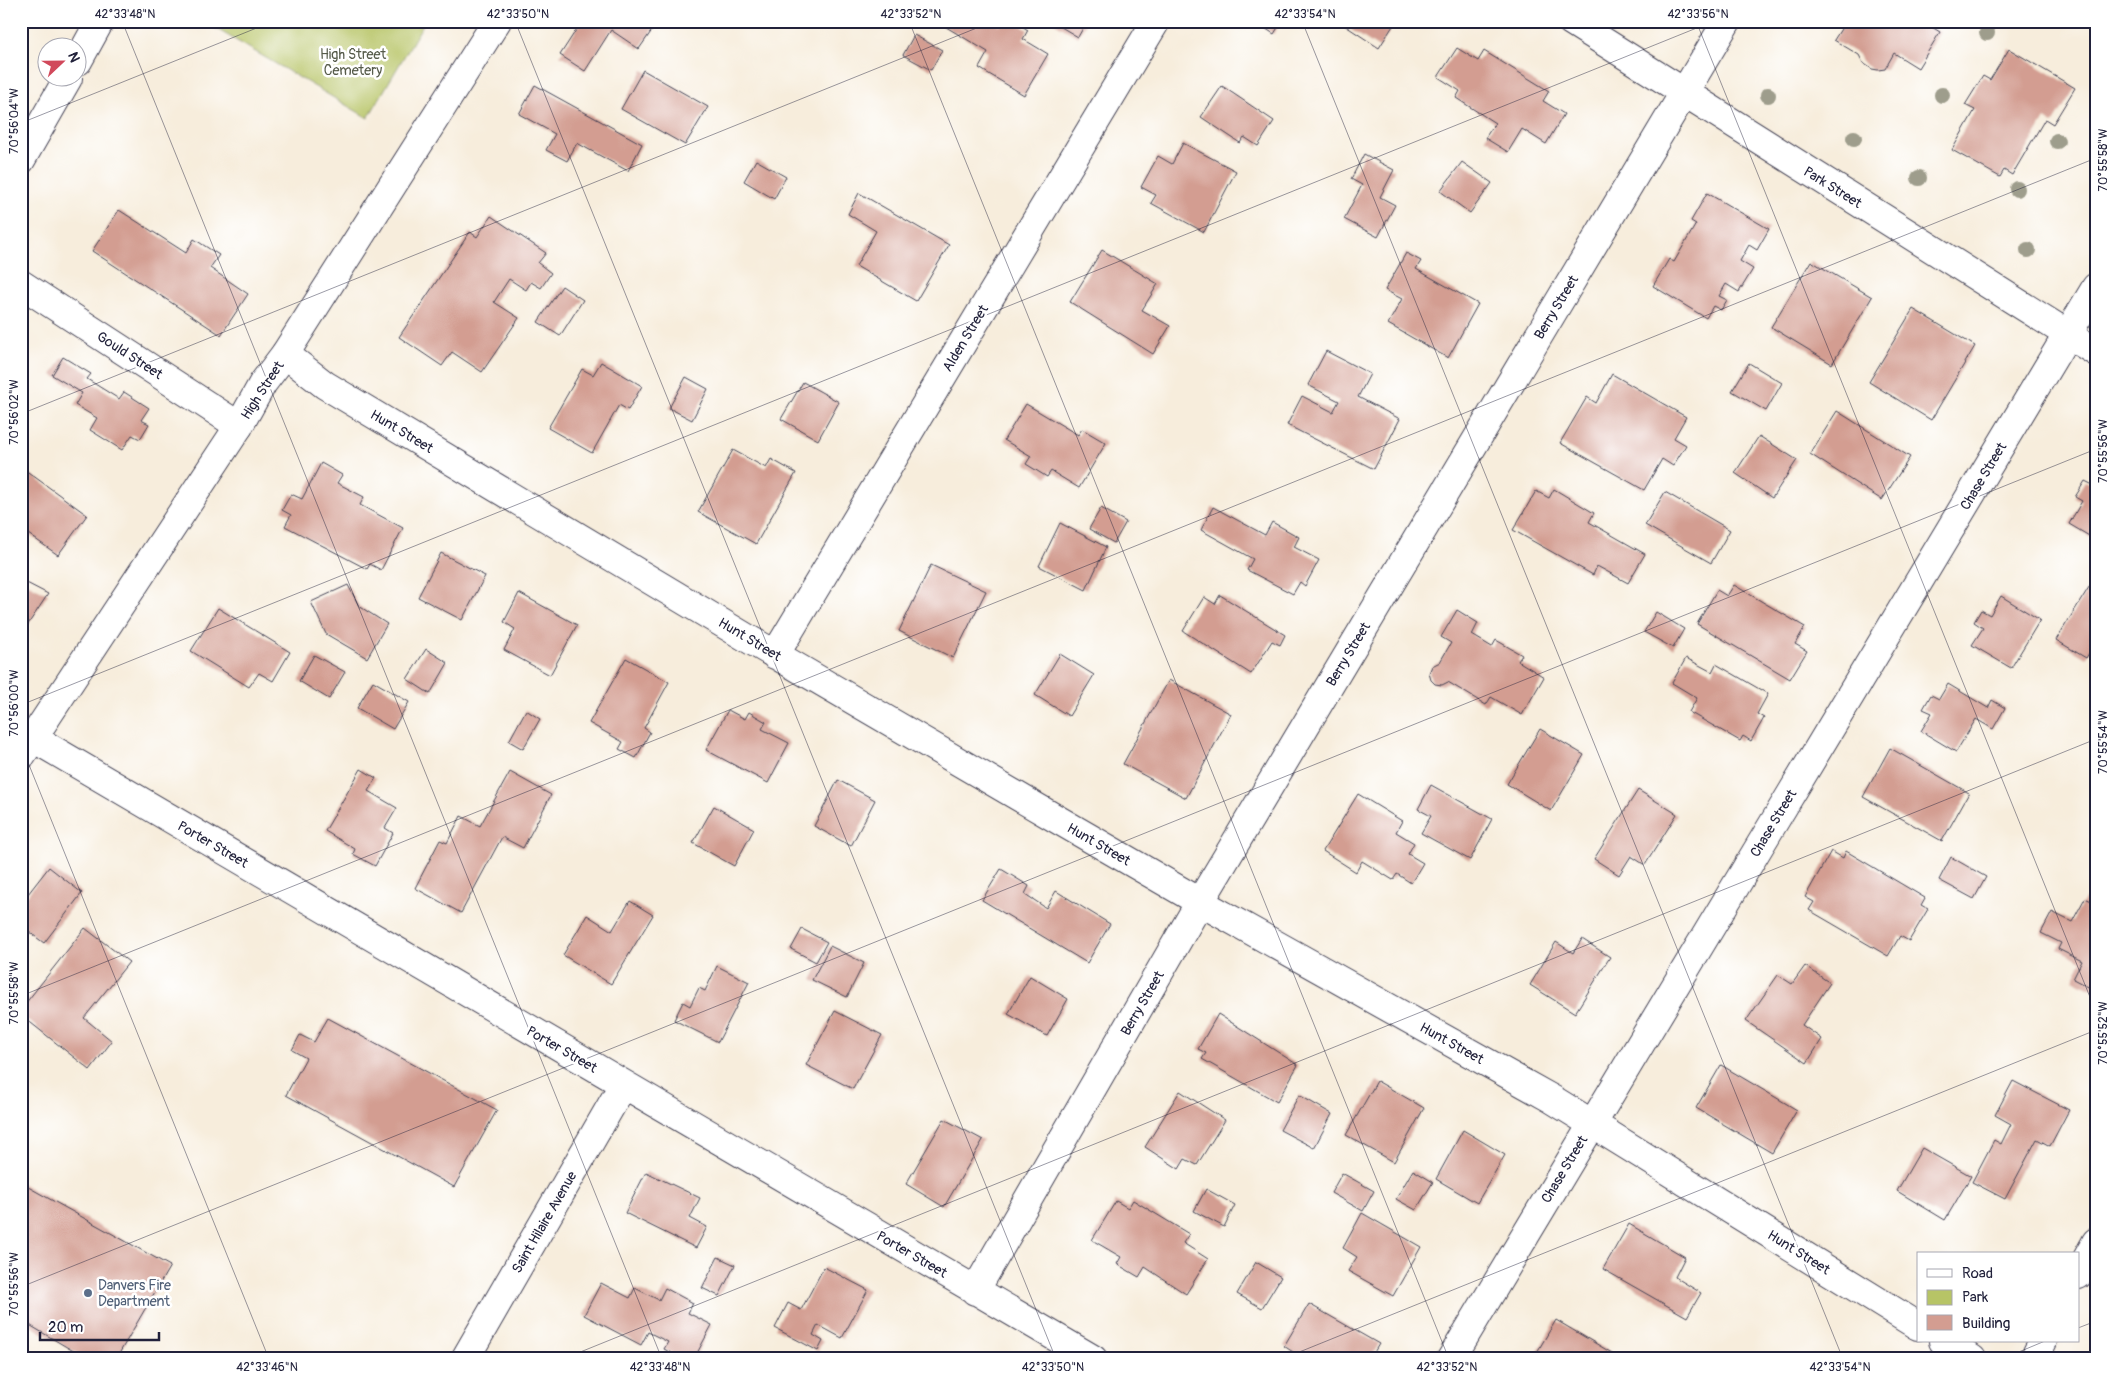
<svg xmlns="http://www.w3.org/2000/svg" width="2117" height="1380" font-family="Pangolin,sans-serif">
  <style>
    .green { fill: #b7c466; stroke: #6c7350 }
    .building { fill: #d39d91 }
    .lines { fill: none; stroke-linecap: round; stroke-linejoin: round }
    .minor-casing { stroke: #424053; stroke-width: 30 }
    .major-casing { stroke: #424053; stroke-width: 30 }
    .minor { stroke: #fff; stroke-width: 28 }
    .major { stroke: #fff; stroke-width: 28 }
    .tree { fill: #9e9d8c }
    .ticks { fill: none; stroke: #22223b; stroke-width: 1; stroke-opacity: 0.45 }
    .service-dot { fill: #5c6f8a; stroke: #fff; stroke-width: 2 }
    .labels { text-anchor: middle; stroke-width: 5; stroke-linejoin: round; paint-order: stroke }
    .park-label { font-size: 14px; fill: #565b4a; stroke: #fff }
    .street-label { font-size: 14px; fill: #22223b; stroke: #fff }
    .service-label { font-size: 14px; fill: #4e5e75; stroke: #fff; text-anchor: start }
    .neatline { fill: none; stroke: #22223b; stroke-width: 2 }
    .ticks-label { font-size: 12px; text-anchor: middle; fill: #22223b }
  </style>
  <rect width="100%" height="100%" fill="#fff"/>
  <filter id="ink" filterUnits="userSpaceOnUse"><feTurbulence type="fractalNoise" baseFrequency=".02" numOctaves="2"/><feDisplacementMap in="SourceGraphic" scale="10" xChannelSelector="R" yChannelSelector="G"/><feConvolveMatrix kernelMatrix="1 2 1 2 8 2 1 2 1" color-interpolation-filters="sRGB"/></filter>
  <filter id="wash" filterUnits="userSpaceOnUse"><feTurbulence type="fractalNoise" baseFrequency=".0096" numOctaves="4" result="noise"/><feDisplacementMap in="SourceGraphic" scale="20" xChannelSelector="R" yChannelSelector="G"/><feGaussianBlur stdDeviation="1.12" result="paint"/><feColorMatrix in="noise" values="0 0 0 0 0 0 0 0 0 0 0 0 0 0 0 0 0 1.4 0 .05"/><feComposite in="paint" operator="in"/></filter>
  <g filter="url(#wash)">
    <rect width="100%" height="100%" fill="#f7eddc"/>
    <!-- green -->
    <path class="green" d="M203 21H425L368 118Z"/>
    <g id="blocks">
      <!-- building -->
      <path class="building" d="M582 21H648L655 26 639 49 611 30 585 71 560 55Z
        M943 21H992L1000 26 1003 21H1014L1028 30 1023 39 1048 54 1024 95 979 68 988 52 941 24Z
        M1051 21H1087L1078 37Z
        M1254 21H1282L1274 34Z
        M1338 21H1396L1379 48Z
        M1846 21H1922L1940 32 1918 68 1894 53 1885 69 1878 70 1872 69 1863 63 1859 55 1834 40Z
        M914 35 942 50 931 70 903 55Z
        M1457 48 1478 61 1484 51 1549 91 1543 101 1564 114 1546 144 1522 129 1508 152 1485 138 1495 123 1456 98 1460 91 1438 77Z
        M2009 49 2075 88 2053 124 2045 119 2012 175 2004 170 2000 177 1952 150 1975 110 1965 105 1983 76 1990 80Z
        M643 70 708 107 685 145 621 109Z
        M535 85 642 144 628 171 577 143 567 161 546 150 555 134 519 114Z
        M1222 86 1274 121 1258 146 1244 137 1240 143 1201 117Z
        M1183 143 1236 171 1204 232 1151 203 1156 195 1141 187 1158 156 1172 164Z
        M1364 154 1394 170 1380 197 1395 205 1378 237 1344 219 1362 185 1351 179Z
        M756 160 786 177 774 199 744 181Z
        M1462 162 1492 183 1470 213 1440 191Z
        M859 193 949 245 916 301 856 266 876 231 848 214Z
        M1707 193 1769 229 1757 250 1749 245 1740 261 1753 269 1739 292 1726 284 1719 296 1727 300 1721 310 1713 306 1706 318 1653 286 1669 259 1674 262 1696 224 1691 221Z
        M119 210 186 253 194 239 219 255 210 268 248 294 221 335 92 251Z
        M491 216 546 253 538 263 551 273 541 288 531 282 526 290 509 279 494 302 519 318 482 372 452 352 442 366 399 337 470 232 477 237Z
        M1102 250 1158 284 1142 310 1170 326 1153 354 1070 302Z
        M1406 253 1421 261 1416 269 1478 304 1448 358 1388 324 1402 299 1385 290Z
        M1811 261 1872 297 1832 364 1771 327Z
        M562 286 583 300 560 336 538 322Z
        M1913 309 1975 346 1931 420 1869 382Z
        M1326 351 1370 374 1358 397 1400 419 1374 469 1287 425 1302 396 1333 412 1339 401 1308 385Z
        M63 357 91 374 87 379 119 399 124 392 149 408 141 420 149 424 140 439 132 435 122 450 90 430 97 418 75 405 82 393 52 375Z
        M601 362 642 386 628 410 619 405 592 453 548 428 582 369 593 375Z
        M1749 363 1782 383 1766 411 1732 391Z
        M1612 374 1686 417 1674 438 1686 445 1673 466 1662 459 1644 490 1560 443 1587 397 1596 403Z
        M686 377 708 389 692 420 669 408Z
        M803 382 839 402 818 440 781 419Z
        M1026 404 1078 435 1082 429 1106 443 1079 488 1051 471 1047 477 1026 464 1031 456 1004 440Z
        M1837 411 1910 457 1882 500 1810 454Z
        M1759 436 1797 460 1772 498 1735 473Z
        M733 450 766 468 771 459 796 473 756 544 698 512Z
        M321 463 342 475 337 483 364 497 360 505 403 528 381 570 370 564 367 569 285 526 291 515 282 510 291 494 302 499Z
        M21 467 87 515 58 555 21 529Z
        M2085 481 2093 485 2096 481V540L2069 524 2082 501 2075 497Z
        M1554 489 1594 513 1589 522 1645 554 1628 583 1597 566 1593 575 1513 530 1536 491 1549 498Z
        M1665 492 1730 530 1711 563 1645 525Z
        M1213 507 1265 535 1272 522 1299 537 1294 547 1319 560 1305 586 1300 582 1293 594 1247 570 1253 559 1201 530Z
        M1101 508 1126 522 1114 543 1089 529Z
        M1060 523 1106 547 1086 590 1039 566Z
        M441 553 485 576 462 620 418 597Z
        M931 565 986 591 953 658 899 631Z
        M2096 576V642L2086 658 2056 640Z
        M21 580 48 594 21 635Z
        M348 585 359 606 387 624 367 658 326 634 311 602Z
        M1734 585 1805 627 1795 644 1807 651 1790 679 1697 624 1717 590 1727 596Z
        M519 593 577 625 550 675 504 650 515 629 504 622Z
        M1220 595 1285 635 1280 645 1272 641 1251 674 1183 631 1204 597 1215 604Z
        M2001 596 2040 620 2011 668 1972 645 1983 628 1974 622 1981 610 1990 615Z
        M218 608 290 652 273 681 259 673 249 687 191 651Z
        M1457 610 1478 623 1472 635 1492 647 1496 640 1522 655 1518 661 1544 677 1522 715 1491 697 1486 705 1448 682 1442 685 1435 684 1431 680 1429 673 1432 666 1440 662 1451 643 1441 637Z
        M1656 612 1684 629 1673 648 1644 632Z
        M426 649 448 663 430 694 407 679Z
        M1060 654 1094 675 1069 716 1035 695Z
        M314 655 345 672 329 699 299 681Z
        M626 658 669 682 644 728 650 732 636 758 619 749 623 742 589 723Z
        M1686 658 1712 672 1716 664 1768 694 1757 714 1764 718 1751 741 1743 736 1740 741 1689 712 1697 698 1672 683Z
        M1169 680 1231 714 1186 798 1123 764Z
        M373 681 409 702 393 729 357 708Z
        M1948 684 1988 708 1992 700 2005 708 1993 729 1976 719 1956 752 1921 731 1932 713 1923 709 1931 695 1939 699Z
        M526 710 540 719 523 749 509 741Z
        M728 710 745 719 749 712 766 722 762 729 789 743 768 783 706 750Z
        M1540 729 1584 755 1551 811 1507 784Z
        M1890 748 1969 793 1942 841 1863 797Z
        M361 769 376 778 368 791 397 808 385 828 393 833 375 866 353 854 355 849 325 831Z
        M510 772 551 795 523 848 502 837 461 913 415 888 440 840 447 843 461 816 480 826Z
        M838 780 875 800 851 846 814 826Z
        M1431 785 1492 819 1470 860 1421 833 1431 816 1418 809Z
        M1638 790 1677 814 1645 865 1631 856 1619 875 1594 859Z
        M1358 794 1402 821 1396 832 1414 843 1408 854 1423 863 1411 883 1397 874 1393 880 1362 861 1356 872 1323 851Z
        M714 806 754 829 734 866 693 843Z
        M1831 851 1843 858 1846 851 1925 898 1921 905 1928 909 1909 941 1900 936 1888 956 1809 910 1814 902 1805 897Z
        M1951 857 1986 877 1974 899 1939 880Z
        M49 867 82 893 44 943 21 926V903Z
        M1001 869 1029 886 1025 894 1046 908 1056 891 1110 924 1087 963 982 900Z
        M2085 898 2096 903V991L2073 979 2082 961 2058 949 2061 943 2041 933 2052 912 2072 922Z
        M630 901 653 915 611 984 563 955 587 915 612 931Z
        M85 928 129 962 84 1018 112 1041 90 1070 21 1015V1009Z
        M802 929 827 942 816 962 791 949Z
        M1582 939 1610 957 1575 1013 1530 985 1556 942 1573 953Z
        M830 946 864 963 847 997 812 980Z
        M717 966 749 982 718 1042 674 1020 683 1002 690 1006 699 988 705 991Z
        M1805 966 1830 983 1802 1025 1822 1039 1807 1063 1746 1021 1778 975 1792 984Z
        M1030 976 1068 999 1047 1036 1008 1014Z
        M835 1011 882 1035 853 1089 806 1065Z
        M1218 1014 1298 1065 1277 1102 1202 1059 1206 1053 1198 1049Z
        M328 1018 497 1110 454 1187 286 1095 306 1058 292 1050 300 1035 314 1042Z
        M1721 1065 1797 1110 1772 1153 1696 1108Z
        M1377 1081 1424 1108 1394 1162 1346 1135Z
        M2013 1081 2069 1110 2050 1146 2037 1139 2005 1199 1972 1182 1994 1140 2001 1144 2011 1124 1995 1115Z
        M1180 1091 1225 1120 1197 1165 1185 1159 1179 1169 1145 1147Z
        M1299 1095 1332 1114 1314 1148 1280 1130Z
        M944 1119 983 1140 944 1207 906 1184Z
        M1463 1130 1505 1155 1477 1203 1436 1179Z
        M1922 1148 1971 1176 1945 1220 1897 1191Z
        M1413 1170 1433 1182 1416 1210 1396 1199Z
        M646 1172 700 1198 690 1218 707 1227 696 1248 625 1213Z
        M1342 1173 1374 1191 1363 1211 1331 1193Z
        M21 1183 170 1266 116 1359H87L21 1320Z
        M1206 1189 1235 1205 1224 1227 1194 1211Z
        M1133 1200 1189 1234 1183 1243 1208 1259 1186 1294 1145 1267 1139 1277 1117 1264 1121 1257 1092 1240 1116 1201 1128 1208Z
        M1362 1213 1421 1247 1393 1296 1348 1271 1357 1257 1343 1248Z
        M1629 1224 1685 1257 1675 1277 1701 1293 1687 1317 1603 1269Z
        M718 1257 735 1265 719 1296 702 1288Z
        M1256 1262 1281 1277 1262 1308 1237 1294Z
        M824 1267 868 1290 842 1338 818 1325 813 1335 823 1341 818 1351 775 1328 788 1303 801 1310Z
        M601 1283 630 1298 635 1288 659 1300 665 1288 693 1303 688 1313 712 1325 694 1359H682L664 1349 668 1342 648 1332 641 1345 584 1315Z
        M1309 1304 1379 1344 1370 1359H1289L1293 1352 1284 1346Z
        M1556 1320 1622 1359H1533Z"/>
    </g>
  </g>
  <g filter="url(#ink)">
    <use href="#blocks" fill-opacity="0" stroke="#424053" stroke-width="1"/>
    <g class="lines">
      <defs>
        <path id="minor" d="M1571 21 2096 352
          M78 61 100 21
          M21 160 68 78
          M21 284 239 426
          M285 354 325 385 747 638 1055 818 1200 902 1552 1099 1918 1326
          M775 655 1156 21
          M33 738 1093 1359
          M2078 1275 2096 1242
          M975 1291 1200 902 1727 21
          M1943 1341 1972 1359
          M465 1359 623 1085
          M1451 1359 2096 287
          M2034 1359 2043 1341"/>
        <path id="major" d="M21 756 239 426 263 383 285 354 497 21"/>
      </defs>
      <!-- minor casing -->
      <use href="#minor" class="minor-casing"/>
      <!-- major casing -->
      <use href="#major" class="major-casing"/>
      <!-- minor -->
      <use href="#minor" class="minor"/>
      <!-- major -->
      <use href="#major" class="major"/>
    </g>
    <!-- trees -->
    <g class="tree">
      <circle cx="1987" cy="33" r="8"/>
      <circle cx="1768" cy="95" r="8"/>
      <circle cx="1942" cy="95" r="8"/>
      <circle cx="1854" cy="138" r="8"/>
      <circle cx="2057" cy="141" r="8"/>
      <circle cx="1919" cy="178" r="8"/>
      <circle cx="2017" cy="189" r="8"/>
      <circle cx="2028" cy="250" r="8"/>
    </g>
  </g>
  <!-- ticks -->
  <path class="ticks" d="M122 21 662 1359M515 21 1056 1359M909 21 1449 1359M1302 21 1843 1359M1696 21 2096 1012M2089 21 2096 38M21 123 274 21M21 414 994 21M21 705 1714 21M21 745 269 1359M21 996 2096 158M21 1287 2096 449M2078 1328 2096 1321M563 1359 2096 739M1282 1359 2096 1030M2002 1359 2045 1341"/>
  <!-- markers -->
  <circle class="service-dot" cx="88" cy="1293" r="5"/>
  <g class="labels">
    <!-- park labels -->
    <g class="park-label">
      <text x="353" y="59">High Street<tspan x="353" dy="16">Cemetery</tspan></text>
    </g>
    <!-- street labels -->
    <g class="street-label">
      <text transform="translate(1833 187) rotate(32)" y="5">Park Street</text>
      <text transform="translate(1556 307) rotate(-59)" y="5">Berry Street</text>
      <text transform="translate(965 338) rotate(-59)" y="5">Alden Street</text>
      <text transform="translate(130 355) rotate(33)" y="5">Gould Street</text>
      <text transform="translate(262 390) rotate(-57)" y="5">High Street</text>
      <text transform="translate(402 431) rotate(31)" y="5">Hunt Street</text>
      <text transform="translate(1983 476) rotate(-59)" y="5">Chase Street</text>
      <text transform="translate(750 639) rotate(31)" y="5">Hunt Street</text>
      <text transform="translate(1348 654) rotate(-59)" y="5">Berry Street</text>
      <text transform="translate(1773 823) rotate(-59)" y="5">Chase Street</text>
      <text transform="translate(213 844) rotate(30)" y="5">Porter Street</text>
      <text transform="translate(1099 844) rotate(30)" y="5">Hunt Street</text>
      <text transform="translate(1142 1003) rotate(-60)" y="5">Berry Street</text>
      <text transform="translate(1452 1043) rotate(29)" y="5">Hunt Street</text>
      <text transform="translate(562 1049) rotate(30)" y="5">Porter Street</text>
      <text transform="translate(1564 1169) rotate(-59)" y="5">Chase Street</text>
      <text transform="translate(544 1222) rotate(-60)" y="5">Saint Hilaire Avenue</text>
      <text transform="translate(1799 1252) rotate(32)" y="5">Hunt Street</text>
      <text transform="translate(912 1254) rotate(30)" y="5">Porter Street</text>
    </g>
    <!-- service labels -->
    <g class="service-label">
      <text x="98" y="1290">Danvers Fire<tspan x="98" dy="16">Department</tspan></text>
    </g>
  </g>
  <!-- margin -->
  <rect width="2117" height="1380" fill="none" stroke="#fff" stroke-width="55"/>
  <!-- legend -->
  <rect x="1917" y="1252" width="162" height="90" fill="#ffffff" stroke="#a7a7b1"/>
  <rect x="1927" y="1269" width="25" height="8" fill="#ffffff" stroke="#a7a7b1"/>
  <text x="1962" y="1278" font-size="15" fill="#22223b">Road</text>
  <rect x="1927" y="1290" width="25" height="15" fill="#b7c466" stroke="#a7a7b1"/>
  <text x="1962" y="1302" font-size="15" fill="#22223b">Park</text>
  <rect x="1927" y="1315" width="25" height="15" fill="#d39d91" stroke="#a7a7b1"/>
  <text x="1962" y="1328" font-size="15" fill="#22223b">Building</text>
  <!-- north arrow -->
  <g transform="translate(62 62) rotate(68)"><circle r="24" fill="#ffffff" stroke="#a7a7b1"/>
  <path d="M0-4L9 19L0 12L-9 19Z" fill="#d1495b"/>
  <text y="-8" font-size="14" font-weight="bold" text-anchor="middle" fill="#22223b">N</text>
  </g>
  <!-- scale -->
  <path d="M40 1332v8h119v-8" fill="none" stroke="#22223b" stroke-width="2.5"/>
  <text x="48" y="1332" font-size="15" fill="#22223b" stroke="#ffffff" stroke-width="4" paint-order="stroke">20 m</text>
  <rect x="28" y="28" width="2062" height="1324" class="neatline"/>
  <g class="ticks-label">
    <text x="125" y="18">42°33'48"N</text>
    <text x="518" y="18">42°33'50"N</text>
    <text x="911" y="18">42°33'52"N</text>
    <text x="1305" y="18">42°33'54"N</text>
    <text x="1698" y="18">42°33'56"N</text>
    <text transform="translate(14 121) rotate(-90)" y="4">70°56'04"W</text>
    <text transform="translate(2103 160) rotate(-90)" y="4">70°55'58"W</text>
    <text transform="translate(14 412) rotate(-90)" y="4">70°56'02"W</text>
    <text transform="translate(2103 451) rotate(-90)" y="4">70°55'56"W</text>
    <text transform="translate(14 703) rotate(-90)" y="4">70°56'00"W</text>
    <text transform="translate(2103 742) rotate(-90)" y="4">70°55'54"W</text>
    <text transform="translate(14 993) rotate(-90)" y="4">70°55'58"W</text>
    <text transform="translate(2103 1033) rotate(-90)" y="4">70°55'52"W</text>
    <text transform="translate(14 1284) rotate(-90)" y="4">70°55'56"W</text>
    <text x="267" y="1371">42°33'46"N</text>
    <text x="660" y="1371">42°33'48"N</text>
    <text x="1053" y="1371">42°33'50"N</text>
    <text x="1447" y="1371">42°33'52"N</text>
    <text x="1840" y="1371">42°33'54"N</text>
  </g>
</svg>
